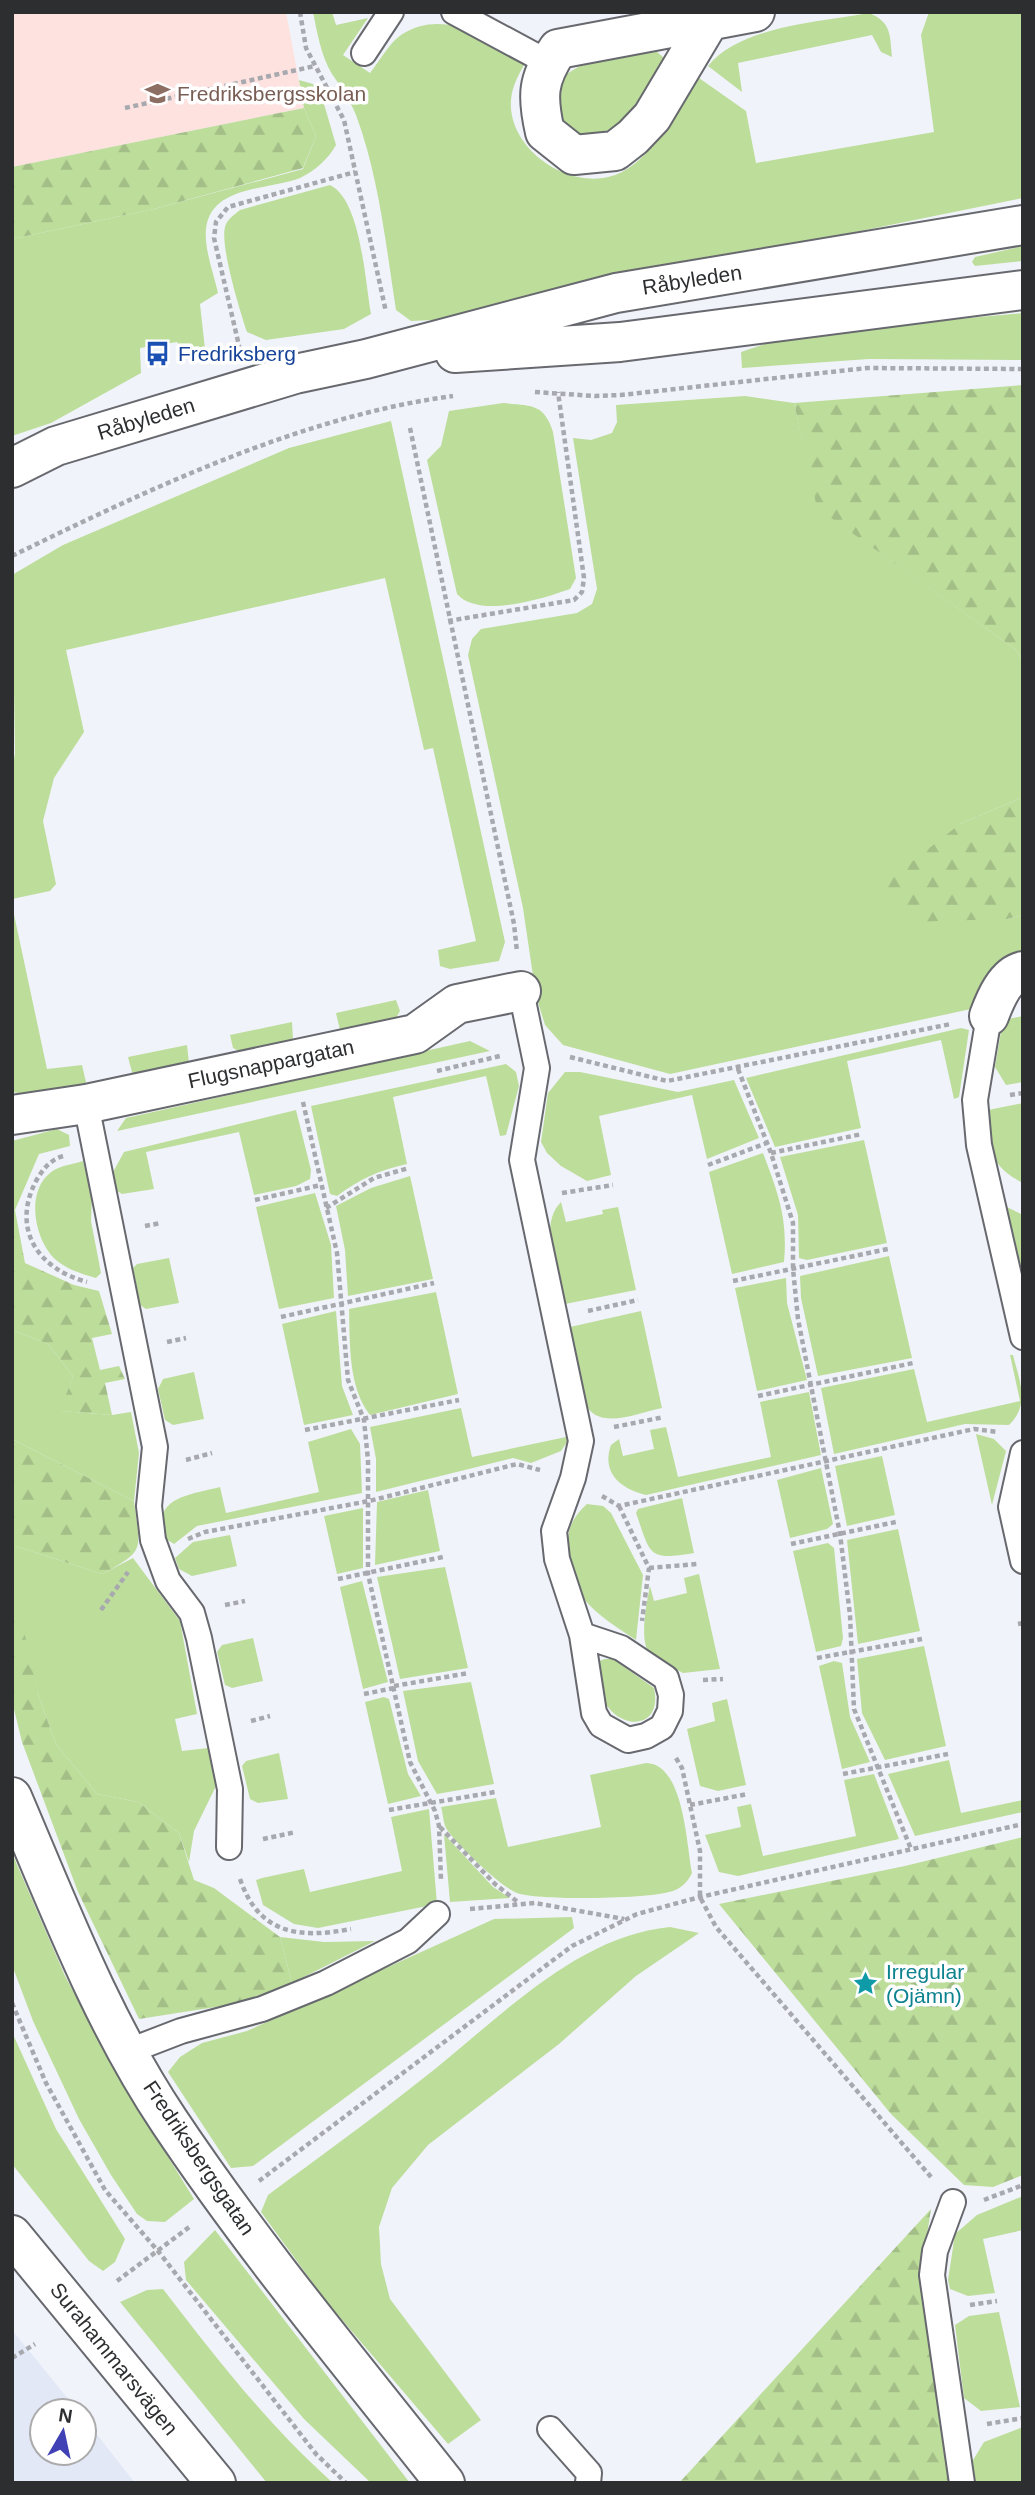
<svg xmlns="http://www.w3.org/2000/svg" width="1035" height="2495" font-family="Helvetica,sans-serif">
  <style>
    .built { fill: #e2e8f6 }
    .education { fill: #fde2e0 }
    .grass { fill: #bddd9b }
    .forest { fill: url(#forest-firs) }
    .lines { fill: none; stroke-linecap: round; stroke-linejoin: round }
    .service-casing { stroke: #67696f; stroke-width: 28 }
    .minor-casing { stroke: #67696f; stroke-width: 42 }
    .secondary-casing { stroke: #67696f; stroke-width: 42 }
    .path { stroke: #a7a9ae; stroke-width: 4.5; stroke-dasharray: 5 3.5; stroke-linecap: butt }
    .service { stroke: #fff; stroke-width: 24 }
    .minor { stroke: #fff; stroke-width: 38 }
    .secondary { stroke: #fff; stroke-width: 38 }
    .labels { text-anchor: middle; stroke-width: 7; stroke-linejoin: round; paint-order: stroke }
    .education-label { font-size: 21px; fill: #785e54; stroke: #fff; text-anchor: start }
    .street-label { font-size: 21px; fill: #2d2e30; stroke: #fff }
    .transit-label { font-size: 21px; fill: #164399; stroke: #fff; text-anchor: start }
    .culture-label { font-size: 21px; fill: #0d838f; stroke: #fff; text-anchor: start }
  </style>
  <defs>
    <pattern id="forest-firs" width="22" height="20" patternUnits="userSpaceOnUse" patternTransform="scale(1.75)"><rect width="22" height="20" fill="#bddd9b"/><path d="M5 1l3.5 6h-7zM16 11l3.5 6h-7z" fill="#a3be86"/></pattern>
  </defs>
  <rect width="100%" height="100%" fill="#f1f3fa"/>
  <!-- built -->
  <path class="built" d="M12 2330 78 2411H42V2453H84V2418L135 2483H12Z"/>
  <!-- education -->
  <path class="education" d="M12 12H286L304 108 12 167Z"/>
  <!-- grass -->
  <path class="grass" d="M313 12H332L336 25 368 18 343 55 370 73C379 62 389 43 401 35 444 7 488 39 527 60 520 72 512 85 511 100 507 151 575 196 622 172 657 154 674 107 699 78L746 111 756 163 934 132 921 35 929 12H1023V198L737 256 455 319 411 321 396 310C386 246 379 177 356 115 350 100 341 87 332 74 321 56 317 32 313 12Z
    M869 13C891 22 890 34 892 57L881 52 872 35 738 63 742 92 708 66C740 26 820 22 869 13Z
    M656 51 664 58 662 66C634 103 616 152 562 129L553 90C574 55 619 58 656 51Z
    M299 80 313 84 324 104 336 145C329 158 315 171 300 178 270 190 211 185 206 229 204 249 214 274 218 293L200 304 205 349 185 353 177 342 140 348 141 373 51 423 12 436V239L154 209 303 169 316 136 304 108Z
    M330 185C361 200 365 281 371 314L344 329 266 340 247 332C240 311 220 246 225 227 227 219 234 215 240 210Z
    M1023 246V261L975 266 972 262 975 257Z
    M1023 313V360L869 359 742 368 741 352 794 334Z
    M745 396 794 403 818 508 1015 649 1023 661V797L960 824 1007 919 1023 915V955C995 968 982 981 971 1009L670 1074 563 1045 545 1025 536 996 523 908 468 655 472 639 481 629 577 613 592 604 597 589 573 438 591 440 612 433 617 422 616 405Z
    M503 403C531 406 544 403 553 432L576 578 570 589C542 599 479 619 457 594L427 460 441 446 449 411Z
    M391 421 505 942 499 961 450 969 440 966 438 950 476 941 433 748 424 750 385 578 66 650 84 732 54 778 43 821 56 884 50 891 12 899V774L15 753 12 575 63 545 289 448Z
    M12 905 47 1069 82 1065 86 1082 84 1087 38 1096 12 1092Z
    M396 1000 400 1011 396 1018 340 1030 336 1013Z
    M1023 1016V1082L1006 1085 995 1067 1003 1020Z
    M292 1022 293 1040 241 1052 233 1048 230 1035Z
    M961 1028 969 1030 959 1097 954 1099 941 1040 847 1061 861 1128 775 1147 746 1078Z
    M470 1041 490 1051 117 1131 126 1118Z
    M187 1045 189 1063 133 1076 128 1057Z
    M506 1064 516 1072 519 1086 506 1135 500 1136 486 1076 393 1097 407 1164C379 1170 360 1179 337 1196L330 1194 311 1106Z
    M565 1072H580L678 1092 734 1080 759 1138 707 1159 692 1095 599 1116 611 1175 587 1181 561 1166 547 1153 541 1142 548 1093Z
    M1023 1103V1183C986 1164 990 1146 988 1110Z
    M296 1110 311 1170 310 1179 296 1186 254 1195 239 1132 146 1152 154 1189 122 1194 117 1191 112 1174 124 1152Z
    M57 1129 69 1135 70 1146 39 1154 15 1210 12 1209V1141Z
    M864 1140 887 1243 807 1260 799 1258 798 1215 780 1157Z
    M763 1153C778 1193 788 1218 784 1262L732 1274 709 1172Z
    M83 1161 92 1196 91 1221 101 1273 96 1278C82 1274 68 1270 56 1260 33 1239 24 1186 56 1169 64 1165 74 1164 83 1161Z
    M410 1176 433 1279 348 1296 345 1250 336 1206 371 1188Z
    M315 1193 331 1245 334 1298 279 1309 256 1207Z
    M561 1202 566 1222 603 1214 602 1210 618 1207 636 1290 565 1304C559 1273 537 1226 561 1202Z
    M1005 1206 1023 1215V1297Z
    M889 1256 912 1358 818 1376 801 1298 800 1276Z
    M169 1258 179 1303 146 1309 140 1305 133 1268 137 1264Z
    M786 1278 787 1303 807 1380 757 1391 735 1288Z
    M436 1292 458 1394 370 1415C348 1387 350 1343 349 1309Z
    M336 1311 342 1386 353 1415 304 1425 282 1324Z
    M641 1311 662 1408C638 1413 596 1432 585 1402L570 1327Z
    M12 1330 48 1344 73 1376 61 1411 112 1415 131 1412 139 1453 134 1501 14 1440Z
    M1010 1355H1013C1019 1380 1031 1404 1009 1425L965 1424 834 1454 821 1388 914 1369 927 1422 1020 1401Z
    M194 1372 204 1419 173 1425 165 1420 158 1389 163 1379Z
    M809 1392 821 1455 646 1495C621 1489 601 1473 611 1445L619 1439 623 1456 654 1449 650 1430 666 1427 678 1477 771 1457 760 1402Z
    M461 1408 472 1457 566 1437 567 1442 561 1451 531 1463 513 1458 376 1492V1459L370 1427Z
    M351 1429 360 1444 362 1493 197 1526 174 1544 166 1539C149 1497 190 1495 220 1487L226 1513 319 1492 308 1442Z
    M976 1434 994 1439 1006 1451 992 1505Z
    M882 1456 895 1515 847 1526 835 1466Z
    M821 1468 833 1524 827 1529 790 1538 777 1480Z
    M428 1490 440 1551 375 1565 377 1502Z
    M682 1498 694 1553C647 1561 651 1555 636 1513L638 1509Z
    M587 1504 603 1506 611 1513 643 1575 636 1640C618 1628 598 1616 584 1599 578 1593 576 1582 574 1574 565 1545 563 1526 587 1504Z
    M363 1508V1568L337 1574 324 1516Z
    M898 1529 920 1631 858 1644 847 1540Z
    M230 1535 237 1566 192 1576 179 1569 175 1558 193 1542Z
    M828 1543 834 1548 843 1638 841 1646 816 1652 793 1551Z
    M12 1545 102 1574 133 1558 180 1621 197 1714 175 1719 182 1751 208 1748 216 1786 194 1831 189 1862 179 1833 138 1802 97 1794 56 1744 39 1697 22 1633 12 1579Z
    M445 1567 468 1668 400 1679 377 1577Z
    M699 1574 720 1669 683 1673C672 1667 658 1660 649 1652 639 1641 647 1600 650 1586L654 1601 687 1593 684 1578Z
    M362 1581 388 1682 363 1689 340 1587Z
    M253 1638 263 1681 232 1688 225 1685 217 1652 222 1645Z
    M924 1646 946 1746 885 1760 862 1713 857 1659Z
    M605 1659H613L654 1688C664 1735 609 1731 599 1688 597 1678 594 1671 599 1661Z
    M834 1661 842 1663 850 1717 870 1762 842 1769 819 1666Z
    M471 1682 494 1784 437 1794 418 1761 403 1691Z
    M384 1697 389 1699 408 1774 421 1796 388 1804 365 1702Z
    M727 1699 746 1785 718 1791 700 1786 687 1729 715 1721 712 1703Z
    M279 1753 288 1799 258 1803 250 1799 242 1766 246 1761Z
    M949 1760 961 1813 1023 1800V1812L915 1836 888 1774Z
    M646 1763C684 1764 686 1842 692 1873 688 1881 683 1887 673 1891 651 1899 539 1901 517 1893 502 1888 454 1842 446 1828 443 1822 443 1813 441 1807L496 1798 508 1847 601 1827 590 1775Z
    M874 1774 899 1839 738 1876 719 1872 705 1835 741 1827 737 1807 751 1804 763 1856 856 1836 844 1780Z
    M429 1809 437 1904 318 1928 294 1924 263 1905 256 1880 262 1878 304 1869 310 1892 402 1871 391 1817Z
    M444 1834 493 1887 510 1898 450 1902Z
    M12 1853 65 1976 123 2084 194 2199 165 2222 147 2221 137 2214 111 2175 79 2119 33 2021 12 1965Z
    M572 1917 574 1928 253 2166 231 2168 168 2072 180 2057 202 2043 247 2031 494 1919Z
    M670 1927 699 1933 636 1976 559 2044 428 2145 392 2188 379 2227 381 2264 390 2299 481 2420 448 2444 326 2301 261 2212 268 2195C319 2157 371 2120 421 2080 495 2023 574 1936 670 1927Z
    M280 1937 324 1942 375 1941 292 1983Z
    M12 2032 56 2129 125 2239 115 2262 103 2271 89 2261 12 2164Z
    M1023 2196V2230L983 2239 995 2293 968 2296 950 2289 948 2280 955 2234 977 2215Z
    M215 2230 396 2465 410 2483H371L304 2419 186 2280 184 2262Z
    M163 2289C216 2358 268 2425 333 2483H267L120 2302 147 2290Z
    M999 2312 1020 2407 981 2411 964 2398 955 2325 969 2316Z
    M1023 2427V2483H972L970 2465 984 2442Z"/>
  <!-- forest -->
  <path class="forest" d="M304 108 316 136 303 168 154 209 12 239V167Z
    M1023 385V661L1015 649 817 508 794 403Z
    M1023 797V915L1007 919 905 922 886 882 960 824Z
    M12 1209 15 1210 25 1263 74 1285 99 1291 112 1334 92 1338 100 1370 119 1366 125 1379 105 1383 112 1415 60 1411 73 1376 48 1344 12 1330Z
    M12 1431 14 1440 134 1501C140 1550 147 1550 102 1574L12 1545Z
    M12 1579 39 1697 56 1744 97 1794 138 1802 179 1833 194 1880 214 1888 280 1937 292 1983 235 2004 139 2019 78 1892 22 1742 12 1701Z
    M1023 1837V2175L993 2187 964 2185 891 2114 719 1904 905 1866Z
    M931 2209 921 2274 952 2483H679Z"/>
  <g class="lines">
    <defs>
      <path id="service" d="M454 12 549 63
        M364 53 391 12
        M521 991 537 1068 522 1160 581 1441 573 1478 554 1531 557 1559 582 1635 594 1713 601 1725 628 1740 646 1736 662 1727 670 1711 671 1695 666 1678 621 1648 582 1635
        M989 1016 975 1100 979 1145 1023 1337
        M86 1104 155 1447 149 1506 153 1540 168 1581 192 1613 199 1638 230 1789 229 1847
        M1023 1453 1011 1507 1023 1561
        M129 2051 181 2031 262 2009 326 1983 408 1941 437 1914
        M953 2202 935 2251 932 2275 962 2483
        M550 2429 589 2473 588 2483"/>
      <path id="minor" d="M708 23 652 117 633 137 615 151 574 155 545 132C537 97 537 80 558 49L755 12
        M989 1016C995 1000 1005 975 1023 971
        M12 1115 86 1104 415 1034 457 1004 521 991
        M12 1797C59 1907 102 2021 169 2121 253 2247 351 2364 445 2483"/>
      <path id="secondary" d="M455 353 620 342 1023 290
        M12 468 56 446 295 374 366 359 616 293 1023 225
        M12 2235 216 2483"/>
    </defs>
    <!-- service casing -->
    <use href="#service" class="service-casing"/>
    <!-- minor casing -->
    <use href="#minor" class="minor-casing"/>
    <!-- secondary casing -->
    <use href="#secondary" class="secondary-casing"/>
    <!-- path -->
    <path class="path" d="M300 12 306 48 344 120 386 312
      M125 108 315 66
      M240 350 214 238 216 222 228 207 355 172
      M535 392 595 396 621 395 867 368 1023 369
      M410 428 514 924 517 952
      M12 556C149 489 302 416 453 396
      M448 621 574 600 582 592 584 578 558 392
      M570 1057 667 1081 951 1024
      M738 1069 771 1153 793 1223V1269L798 1319 840 1534 850 1615 854 1709 911 1849
      M437 1071 500 1056
      M1010 1095 1023 1093
      M303 1102 337 1253 348 1380 364 1420 368 1460V1574L410 1762 435 1811 439 1826 441 1880
      M771 1153 862 1134
      M63 1156C50 1160 43 1169 36 1181 11 1229 38 1269 87 1282
      M708 1165 767 1143
      M562 1193 613 1185
      M255 1200 321 1185
      M326 1208 374 1178 409 1168
      M145 1226 161 1223
      M733 1281 888 1249
      M588 1311 638 1300
      M281 1317 434 1283
      M167 1342 186 1338
      M758 1396 913 1363
      M614 1427 664 1417
      M305 1430 459 1400
      M186 1460 212 1453
      M602 1496 619 1506 974 1429 998 1432
      M619 1506 649 1568 642 1621
      M188 1539 205 1532 369 1501 517 1464 540 1470
      M791 1544 896 1522
      M649 1568 697 1564
      M338 1579 443 1557
      M225 1605 245 1601
      M101 1610 128 1572
      M1018 1624 1023 1623
      M817 1658 922 1639
      M703 1680 723 1679
      M394 1686 469 1673
      M364 1694 394 1688
      M251 1721 270 1716
      M676 1758 682 1768 700 1851V1897L716 1927 931 2177
      M843 1774 948 1754
      M690 1805 748 1794
      M389 1810 495 1792
      M440 1827 495 1884 519 1903
      M263 1839 296 1832
      M240 1879C259 1934 298 1939 351 1929
      M470 1909 535 1903 624 1919
      M12 2003 46 2083 105 2190 158 2251 316 2454 346 2483
      M259 2181 572 1946 637 1914 700 1897 1023 1824
      M984 2200 1023 2185
      M117 2281 192 2225
      M970 2305 997 2301
      M12 2358 35 2344
      M987 2424 1023 2418"/>
    <!-- service -->
    <use href="#service" class="service"/>
    <!-- minor -->
    <use href="#minor" class="minor"/>
    <!-- secondary -->
    <use href="#secondary" class="secondary"/>
  </g>
  <!-- icons -->
  <defs>
    <symbol id="school-bare" viewBox="-9 -9 18 18"><path d="M0-5L7-2L0 1L-7-2ZM-4 1L0 2.5L4 1V4Q0 6-4 4Z" fill="#8d6e63" stroke="#fff" stroke-width="2.5" paint-order="stroke"/></symbol>
    <symbol id="bus-bare" viewBox="-9 -9 18 18"><path d="M-5-6H5V4H4V6H2V4H-2V6H-4V4H-5ZM-3.5-4V0h7V-4ZM-3.5 1.2v1.5H-2V1.2ZM2 1.2v1.5H3.5V1.2Z" fill="#1a4fb4" stroke="#fff" stroke-width="2.5" paint-order="stroke"/></symbol>
    <symbol id="sight-bare" viewBox="-9 -9 18 18"><path d="M0-6L1.8-2.2L6-1.7L2.9 1.2L3.7 5.4L0 3.3L-3.7 5.4L-2.9 1.2L-6-1.7L-1.8-2.2Z" fill="#0f9aa8" stroke="#fff" stroke-width="2.5" paint-order="stroke"/></symbol>
  </defs>
  <g fill-rule="evenodd">
    <use href="#school-bare" x="140" y="76" width="35" height="35"/>
    <use href="#bus-bare" x="140" y="336" width="35" height="35"/>
    <use href="#sight-bare" x="848" y="1966" width="35" height="35"/>
  </g>
  <g class="labels">
    <!-- education labels -->
    <g class="education-label">
      <text x="177" y="101">Fredriksbergsskolan</text>
    </g>
    <!-- street labels -->
    <g class="street-label">
      <text transform="translate(692 280) rotate(-9)" y="7">Råbyleden</text>
      <text transform="translate(146 419) rotate(-17)" y="7">Råbyleden</text>
      <text transform="translate(271 1064) rotate(-12)" y="7">Flugsnappargatan</text>
      <text transform="translate(199 2158) rotate(56)" y="7">Fredriksbergsgatan</text>
      <text transform="translate(114 2359) rotate(51)" y="7">Surahammarsvägen</text>
    </g>
    <!-- transit labels -->
    <g class="transit-label">
      <text x="178" y="361">Fredriksberg</text>
    </g>
    <!-- culture labels -->
    <g class="culture-label">
      <text x="886" y="1979">Irregular<tspan x="886" dy="24">(Ojämn)</tspan></text>
    </g>
  </g>
  <!-- border -->
  <rect width="1035" height="2495" fill="none" stroke="#2d2e30" stroke-width="28"/>
  <!-- north arrow -->
  <g transform="translate(63 2432) rotate(9)"><circle r="33" fill="#ffffff" stroke="#ababac" stroke-width="2"/>
  <path d="M0-5L12 26L0 18L-12 26Z" fill="#4141b6"/>
  <text y="-10" font-size="19" font-weight="bold" text-anchor="middle" fill="#2d2e30">N</text>
  </g>
</svg>
